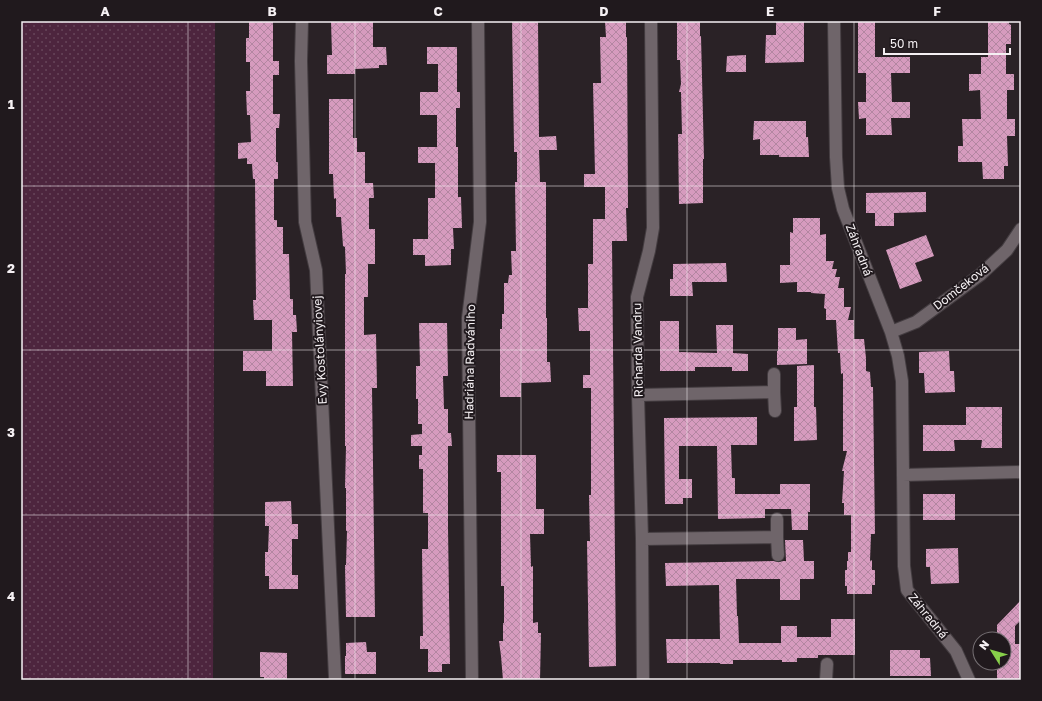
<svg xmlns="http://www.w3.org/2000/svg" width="1042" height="701" font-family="'Golos Text',sans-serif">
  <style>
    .park { fill: url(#park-dots) }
    .building { fill: url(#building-cross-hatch) }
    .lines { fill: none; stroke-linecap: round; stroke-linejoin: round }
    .street-casing { stroke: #443d41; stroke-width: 14 }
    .street { stroke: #6f656a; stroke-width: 12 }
    .grid { fill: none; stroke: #f5f0f3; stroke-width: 1; stroke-opacity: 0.55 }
    .labels { text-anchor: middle; stroke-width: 4; stroke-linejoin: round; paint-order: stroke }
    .street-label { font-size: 12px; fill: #f5f0f3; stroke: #20191d }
    .neatline { fill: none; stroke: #f5f0f3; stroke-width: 1.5 }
    .grid-label { font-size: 13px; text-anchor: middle; font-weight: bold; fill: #f5f0f3 }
  </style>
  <defs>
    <pattern id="park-dots" width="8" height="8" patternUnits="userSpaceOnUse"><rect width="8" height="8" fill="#4d253e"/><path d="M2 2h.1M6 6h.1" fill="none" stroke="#67455a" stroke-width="1.8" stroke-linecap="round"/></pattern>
    <pattern id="building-cross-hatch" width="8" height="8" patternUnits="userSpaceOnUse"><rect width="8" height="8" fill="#d69bbe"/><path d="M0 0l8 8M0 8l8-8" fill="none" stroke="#b386a1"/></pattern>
  </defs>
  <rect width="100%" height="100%" fill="#2a2226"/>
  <!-- park -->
  <path class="park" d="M21 21H215L213 680H21Z"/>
  <!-- building -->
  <path class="building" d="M249 21H273V61H279V75H273V114H280L279 128H276V162H278V179H274V220H277V227H283V254H289L290 299H293V315H296L297 332H292L293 386H266V371H243V351H272V320H254L253 300H256L255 179H253L252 164H247V158L238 159V143L251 142 250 115H247L246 91H250V62H246V38H249Z
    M331 21H373V47H386L387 65H379V68L355 69V74H327V55H332Z
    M512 21H538L539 137 556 136 557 150H539L540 182H546V318H547V362H550L551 382 521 383V397H500V329H502V314H504V283H508L509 275H512L511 251H516L515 182H517V152H514V147Z
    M605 21H626V37H627L628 208H626L627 241H612L616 666 589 667 587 541H590L589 495H591V388H583V375H590V331H579L578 308H588V264H593V219H605V187H584V174H595L593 83H601L600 37H606Z
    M677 21H700V36H701L704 159H703V203L679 204 678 134H682L681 92H679L681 84 680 60H677Z
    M776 21H804V62L765 63 766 35H776Z
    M858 21H875V57H910V73H891L892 102H910V118H891L892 135H866V118L859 119 858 102H866V73H858Z
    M988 21H1009V24L1011 25V44H1006V74H1014V90H1007V119H1015V136H1007L1008 166H1004V179H983L982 162H958V146H963L962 119H981L980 90 969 91V74H981V57H988Z
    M427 47H457V92H460V108H456V147H458V197H461L462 228H453L454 249H451V265L425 266V255H413V239H428V198H435V163H418V147H437V115H420V92H438V64H427Z
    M746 55V72H726L727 56Z
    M329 99H353V138H357V152H365V183H373L374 198H369V229H375V264H368V297H364V335L376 334 377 388H372L375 617H346L345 565H346L347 531H346V488H345L346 446H345V274H346L345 247 343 246 341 217H336V198L334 199 333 174H329Z
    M754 121H806V137H808L809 157H779V155H760V139L753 140Z
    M926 192V212L894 213V226H875V213H866V193Z
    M793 218H820V235L826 234V261H834L832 269H837L835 277H840L838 288H844V307H851L848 320H854V339H864L866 358V371L870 372 871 387H873L875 534H871L870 561 872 560V570H875V585H872V594H847V586H845V570H847V561H848V552H851V515H844V503H842L844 471H842L847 451H843V373L841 374 840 353H838L836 320H826V309L824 308 825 294 811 293V292H797V282L780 283V265H790V232L793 233Z
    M926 235 934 256 915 263 922 281 900 289 886 250Z
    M726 263 727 282H692L693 296H670V279H673V264Z
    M660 321H679V352L717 353 716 325H733V353L748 354V371H732V367H695V371H660Z
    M419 323H447L448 376H443L444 409H448V433H451L452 446H448V528L450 664H442V672H428V649H420V636H423L422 549H428V513H423V469H419V455H422V446H411V435L422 434V424H418V399H416V366H420Z
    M778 328H796V340L807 339V364L777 365V351H778Z
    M949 351 950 371H954L955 392 925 393 924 373H919V352Z
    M814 365V407H816L817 440 794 441V407H797V366Z
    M966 407H1002V448H981L982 440H954L955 451H923V425H966Z
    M757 417V445H731L732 478H735V494H780V484H810V512H808V530H792L791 509H765V518L718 519 717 446H679V479H692V498H683V504H665L664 418Z
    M497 455H536V509H544V534H530L531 567 533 566V623L538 622V633H541L540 680H503L501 656 499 641H503V623H504V586H501V472H497Z
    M923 494H955V520H923Z
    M291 501 292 524H298V539H292V575H298V589H269V576H265V552H268L269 526H265V502Z
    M785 540H803L804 561H814V579H800V600H780V579H736L737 616H738L739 643H781V626H797V637H831V619H855V655H818V658H797V662H782V660H733V664H720V663H667L666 639H720L719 585 666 586 665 563 774 561 779 562 783 561H786Z
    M958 548 959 583 931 584 930 567H926V549Z
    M1021 600V620L1015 626V644H1021V680H997V663H1004V639H997V625Z
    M366 642 367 652H376V674H345V656H346V643Z
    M890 650H920V658H930L931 676H890Z
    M260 652 287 653V680H264V677H260Z"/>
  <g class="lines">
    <defs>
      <path id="street" d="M302 21 301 61 305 222 316 270 335 677V680
        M834 21 836 157 838 188 843 209 891 332 898 356 902 381 904 566 907 590 956 651 969 680
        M891 332 916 322 980 275 1007 250 1021 229
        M774 392 775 411
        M638 395 774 392V374
        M903 475 1021 472
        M777 519V537
        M642 539 777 537 778 555
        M472 680 468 318 480 222 478 21
        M643 680 642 539 638 395 637 297 649 251 653 228 651 21
        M826 680 827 664"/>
    </defs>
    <!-- street casing -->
    <use href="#street" class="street-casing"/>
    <!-- street -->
    <use href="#street" class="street"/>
  </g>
  <!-- grid -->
  <path class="grid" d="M188 21V680M355 21V680M521 21V680M687 21V680M854 21V680M21 186H1021M21 350H1021M21 515H1021"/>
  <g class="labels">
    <!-- street labels -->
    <g class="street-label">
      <text transform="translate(859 250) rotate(69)" y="4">Záhradná</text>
      <text transform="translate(961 287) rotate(-38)" y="4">Domčeková</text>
      <text transform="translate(320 350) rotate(-93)" y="4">Evy Kostolányiovej</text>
      <text transform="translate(638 350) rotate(-91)" y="4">Richarda Vandru</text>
      <text transform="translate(470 362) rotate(-89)" y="4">Hadriána Radvániho</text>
      <text transform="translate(928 616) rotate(51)" y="4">Záhradná</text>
    </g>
  </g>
  <!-- border -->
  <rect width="1042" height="701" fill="none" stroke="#20191d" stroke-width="44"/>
  <!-- north arrow -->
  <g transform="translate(992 651) rotate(307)"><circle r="19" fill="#20191d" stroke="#756f73"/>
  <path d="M0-3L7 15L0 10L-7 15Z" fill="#87cf4a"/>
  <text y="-6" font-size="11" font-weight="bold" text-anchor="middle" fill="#f5f0f3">N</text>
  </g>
  <!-- scale -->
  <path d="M884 48v6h126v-6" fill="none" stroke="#f5f0f3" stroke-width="2"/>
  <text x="890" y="48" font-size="12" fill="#f5f0f3" stroke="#20191d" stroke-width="3" paint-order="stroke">50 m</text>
  <rect x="22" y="22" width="998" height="657" class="neatline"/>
  <g class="grid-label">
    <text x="105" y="16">A</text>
    <text x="272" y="16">B</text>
    <text x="438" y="16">C</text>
    <text x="604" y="16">D</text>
    <text x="770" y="16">E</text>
    <text x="937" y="16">F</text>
    <text x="11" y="109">1</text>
    <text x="11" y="273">2</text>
    <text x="11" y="437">3</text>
    <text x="11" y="601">4</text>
  </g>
</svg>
